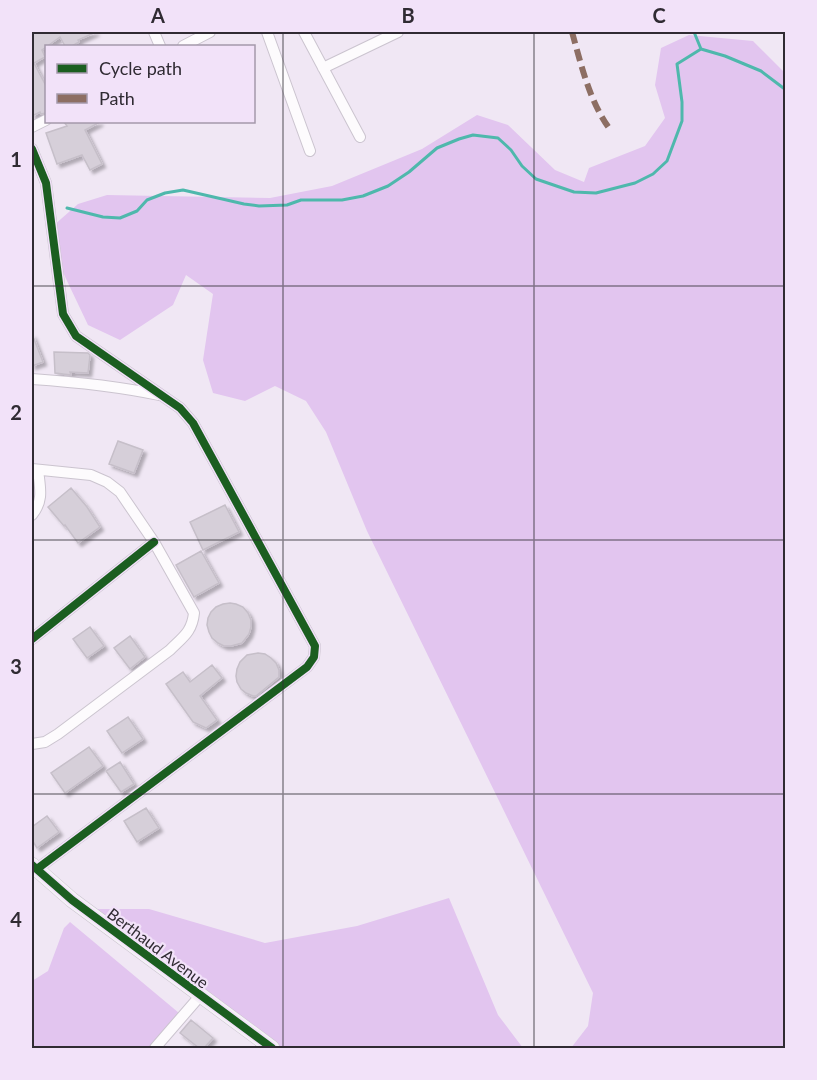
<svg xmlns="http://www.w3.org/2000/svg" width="817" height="1080" font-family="Lato,sans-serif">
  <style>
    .green { fill: #e2c5ef }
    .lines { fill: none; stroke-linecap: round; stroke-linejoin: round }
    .stream { stroke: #4eb8ac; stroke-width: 3 }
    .building { fill: #d6cfd9; stroke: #c6bfc9; stroke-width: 1.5; filter: url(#shadow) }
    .street-casing { stroke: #cbc4cf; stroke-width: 12 }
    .secondary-casing { stroke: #cbc4cf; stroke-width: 16 }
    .street { stroke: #fdfbfd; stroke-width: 10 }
    .secondary { stroke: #f5f1f7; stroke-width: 15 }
    .quiet { stroke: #8d6e63; stroke-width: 6; stroke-dasharray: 12 6; stroke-linecap: butt }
    .cycleway-casing { stroke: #f2e2f9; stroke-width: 11 }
    .cycleway { stroke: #1b5e20; stroke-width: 8 }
    .grid { fill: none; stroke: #302b33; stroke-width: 1.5; stroke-opacity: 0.55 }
    .labels { text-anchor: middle; stroke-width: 4.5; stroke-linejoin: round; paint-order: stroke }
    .street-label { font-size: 16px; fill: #302b33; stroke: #f2e2f9 }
    .neatline { fill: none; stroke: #302b33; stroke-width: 2 }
    .grid-label { font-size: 20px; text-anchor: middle; font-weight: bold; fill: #302b33 }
  </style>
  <defs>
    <filter id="shadow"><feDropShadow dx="3.5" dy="3.5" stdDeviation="1.5" flood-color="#0004"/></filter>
  </defs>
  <rect width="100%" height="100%" fill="#f0e7f4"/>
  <!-- green -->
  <path class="green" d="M689 35 753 41 785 73V1048H571L588 1026 593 993 367 531 326 432 306 401 275 386 245 401 213 393 203 360 213 294 186 275 173 305 120 340 88 325 59 264 53 226 78 204 107 195 270 198 332 186 422 149 477 115 508 125 555 170 584 182 589 168 645 146 665 118 655 85 661 48Z
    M449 898 498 1015 523 1048H274L92 916 98 909H149L265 943 357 926Z
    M70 922 185 1018 156 1048H32V981L48 971 64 928Z"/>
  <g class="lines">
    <!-- stream -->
    <path class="stream" d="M694 32 701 49
      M67 208 103 217 120 218 137 211 147 200 165 193 183 190 244 204 259 206 287 205 301 200H342L363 196 388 186 409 172 437 148 459 139 473 135 498 138 511 150 522 166 536 179 574 192 596 193 635 183 653 174 667 161 682 121V102L677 64 701 49 725 56 761 71 786 90"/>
  </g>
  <!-- building -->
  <path class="building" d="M32 32H96L78 40 79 42 72 46H65L60 37 42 50 45 57 34 63 46 86V113L41 114 40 112 32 116Z
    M64 122H100L85 130 102 164 90 170 82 155 57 164 46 133 67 126Z
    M32 334 43 362 32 366Z
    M54 352 88 353 90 355 88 373 70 372 71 375 55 373Z
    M118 441 143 450 134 473 109 464Z
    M71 488 87 507 100 527 78 543 65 525 64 526 48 507Z
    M225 505 239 532 203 550 190 522Z
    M201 551 219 583 194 597 176 565Z
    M230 603 236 604 243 607 248 613 251 620V627L249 634 242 643 231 646H224L218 643 212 638 209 632 207 625 208 618 211 612 216 607 223 604Z
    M90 627 104 646 87 658 73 639Z
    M130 636 145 657 130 669 114 648Z
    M258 653 265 654 271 658 276 663 279 670V677L256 696H253L246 693 241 689 237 682 236 676 237 669 240 662 247 655Z
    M212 665 222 678 200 696 217 720 206 728 193 722 166 684 183 672 190 682Z
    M128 717 143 739 122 753 107 731Z
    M89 747 103 766 65 793 51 773Z
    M120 762 134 784 121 792 106 771Z
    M146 808 159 828 137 842 124 821Z
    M47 816 59 832 37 848 32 840V827Z
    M191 1020 213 1038 204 1048H199L180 1033Z"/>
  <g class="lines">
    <defs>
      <path id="street" d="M154 32 160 46
        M267 32 310 151
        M304 32 360 137
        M183 46 210 32
        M323 68 398 32
        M32 127 46 120
        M32 149 46 183 63 314 76 336 180 408 193 423 315 646 314 657 307 667 37 869
        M32 379C76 382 116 386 159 395
        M32 469 91 475 107 482 120 492 154 542 194 613C192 632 183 637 170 650L58 734 45 742 32 744
        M32 515C44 500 40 488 38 470
        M32 639 154 542
        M155 1048 200 996"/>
      <path id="secondary" d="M32 865 72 900 272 1048"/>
    </defs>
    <!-- street casing -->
    <use href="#street" class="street-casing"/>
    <!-- secondary casing -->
    <use href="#secondary" class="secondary-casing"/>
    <!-- street -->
    <use href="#street" class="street"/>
    <!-- secondary -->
    <use href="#secondary" class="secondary"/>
    <!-- quiet -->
    <path class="quiet" d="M572 32C581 64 589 100 609 128"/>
    <defs>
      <path id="cycleway" d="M32 149 46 183 63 314 76 336 180 408 193 423 315 646 314 657 307 667 37 869
        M32 639 154 542
        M32 865 72 900 272 1048"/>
    </defs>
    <!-- cycleway casing -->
    <use href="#cycleway" class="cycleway-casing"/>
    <!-- cycleway -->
    <use href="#cycleway" class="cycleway"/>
  </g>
  <!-- grid -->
  <path class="grid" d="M283 32V1048M534 32V1048M32 286H786M32 540H786M32 794H786"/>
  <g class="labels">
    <!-- street labels -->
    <g class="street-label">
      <text transform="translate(158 948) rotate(37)" y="6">Berthaud Avenue</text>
    </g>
  </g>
  <!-- border -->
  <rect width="817" height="1080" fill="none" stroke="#f2e2f9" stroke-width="66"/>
  <!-- legend -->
  <rect x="45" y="45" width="210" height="78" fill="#f2e2f9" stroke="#a499aa" stroke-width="1.5"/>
  <rect x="57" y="64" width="30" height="9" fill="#1b5e20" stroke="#a499aa" stroke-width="1.5"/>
  <text x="99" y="75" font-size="18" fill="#302b33">Cycle path</text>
  <rect x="57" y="94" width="30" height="9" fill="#8d6e63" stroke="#a499aa" stroke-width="1.5"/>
  <text x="99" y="105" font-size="18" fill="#302b33">Path</text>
  <rect x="33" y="33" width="751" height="1014" class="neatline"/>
  <g class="grid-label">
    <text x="158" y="23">A</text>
    <text x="408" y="23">B</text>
    <text x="659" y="23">C</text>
    <text x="16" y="167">1</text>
    <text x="16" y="420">2</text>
    <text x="16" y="674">3</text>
    <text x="16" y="927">4</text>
  </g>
</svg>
